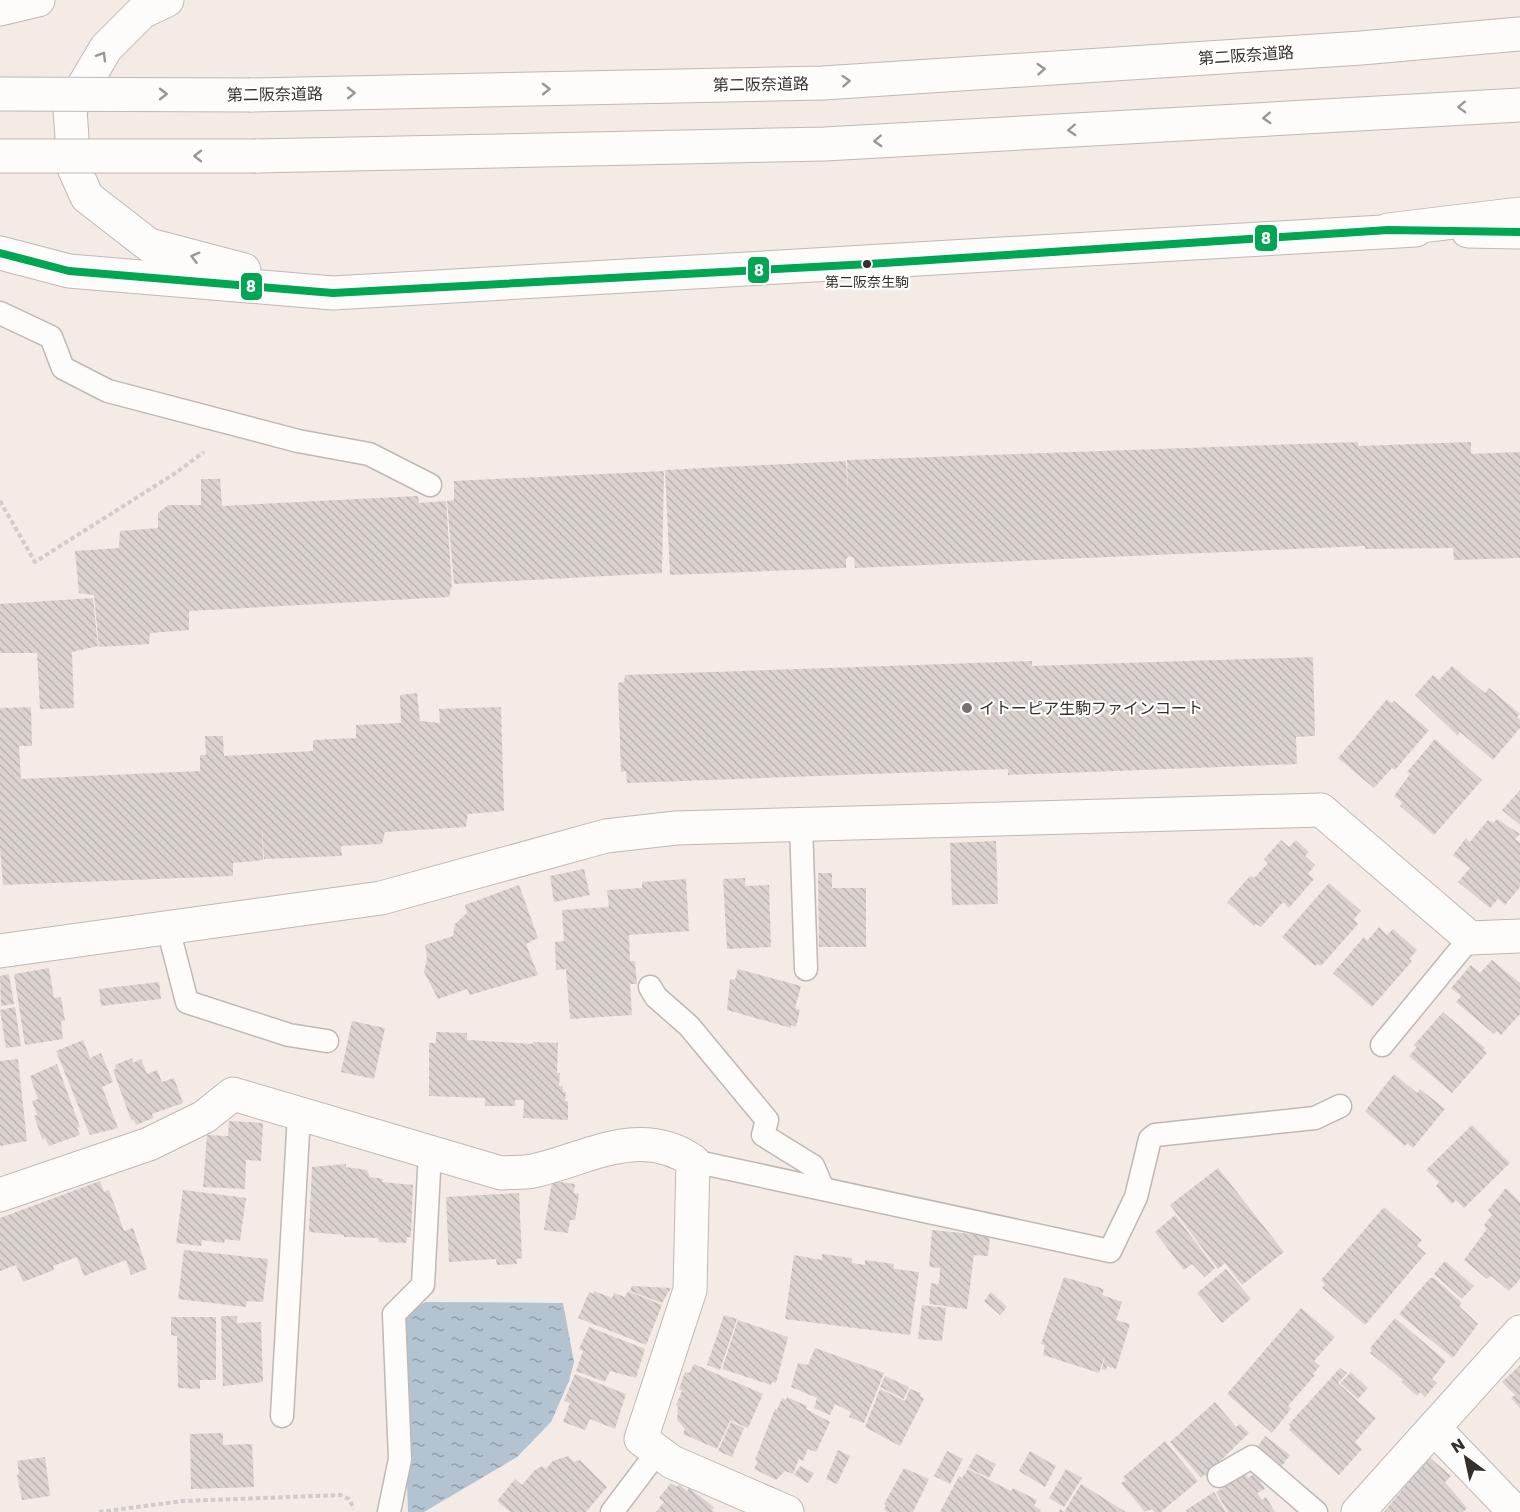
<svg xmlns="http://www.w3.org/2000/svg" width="1520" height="1512" font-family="Poppins,'Noto Sans JP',sans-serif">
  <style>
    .water { fill: url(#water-ripples) }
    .building { fill: url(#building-back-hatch) }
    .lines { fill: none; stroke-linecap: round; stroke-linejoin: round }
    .service-casing { stroke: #bfb8b4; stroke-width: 25 }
    .minor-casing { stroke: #bfb8b4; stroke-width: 35 }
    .tertiary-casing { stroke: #bfb8b4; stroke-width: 35 }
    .motorway-casing { stroke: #bfb8b4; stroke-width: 35 }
    .path { stroke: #cfcccb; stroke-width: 4; stroke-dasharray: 4.5 3; stroke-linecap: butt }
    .service { stroke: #fdfcfb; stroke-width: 22 }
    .minor { stroke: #fdfcfb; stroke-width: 33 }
    .tertiary { stroke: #fdfcfb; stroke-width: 33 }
    .motorway { stroke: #fdfcfb; stroke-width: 33 }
    .motorway-bridge-casing { stroke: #bfb8b4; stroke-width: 35; stroke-linecap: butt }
    .motorway-bridge { stroke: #fdfcfb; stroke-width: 33 }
    .bus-1-casing { stroke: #fff; stroke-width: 12 }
    .bus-1 { stroke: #00a651; stroke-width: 8 }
    .oneway { stroke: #9a9694 }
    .bus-dot { fill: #36302c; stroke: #fff; stroke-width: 2 }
    .poi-dot { fill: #78716d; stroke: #fff; stroke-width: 2 }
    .labels { text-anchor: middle; stroke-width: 4.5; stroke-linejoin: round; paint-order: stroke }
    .bus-label { font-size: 14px; fill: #36302c; stroke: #fff }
    .street-label { font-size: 16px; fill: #36302c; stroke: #fff }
    .poi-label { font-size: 16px; fill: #36302c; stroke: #fff; text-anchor: start }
    .line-badge { stroke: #fff; stroke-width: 2 }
    .badge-label { font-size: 16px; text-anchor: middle; font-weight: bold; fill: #fff }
  </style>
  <defs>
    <pattern id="water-ripples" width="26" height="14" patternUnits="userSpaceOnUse" patternTransform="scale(1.5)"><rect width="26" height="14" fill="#b4c3d1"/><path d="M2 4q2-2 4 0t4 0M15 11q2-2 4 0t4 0" fill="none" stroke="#939faa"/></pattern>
    <pattern id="building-back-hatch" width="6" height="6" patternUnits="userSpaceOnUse" patternTransform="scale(1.5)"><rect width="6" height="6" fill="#d9d2cf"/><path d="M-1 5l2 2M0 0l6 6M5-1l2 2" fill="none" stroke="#bbb5b2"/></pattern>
  </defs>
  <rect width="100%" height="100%" fill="#f4ebe7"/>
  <!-- water -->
  <path class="water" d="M425 1302 563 1303 574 1362 569 1381 551 1422 517 1457 424 1512H408L401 1318Z"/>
  <!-- building -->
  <path class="building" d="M1358 442V446L1471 442V454L1520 452V558L1454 560 1453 548 1365 549V546L855 568 854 558 849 556 846 559V568L670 575 665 470 846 461 848 496 847 460Z
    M664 471 662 573 454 584 447 501 454 500V481Z
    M201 479H220L222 506 418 496 419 503 446 501 452 585 449 597 189 611V630L150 633 149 644 99 647 94 595 79 593 75 551 119 548 120 531 158 528V513L168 505H201Z
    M93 598 98 646 72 652 74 708 40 709 37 653H0V604Z
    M1313 657 1315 736 1296 737 1297 764 1008 775V769L627 783 626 771 621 772 618 683 624 682 625 675 1032 661V666Z
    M1452 666 1485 693 1489 688 1520 714 1517 717 1520 720V728L1493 760 1460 732 1458 736 1415 695 1433 675 1439 680Z
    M417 693 420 721 440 723 439 709 501 707 504 811 468 814 466 827 385 832 382 844 341 846 342 856 264 859 262 821 263 860 233 863V876L3 885 0 848V708L31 707 32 746H19L21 779 200 771V755H206L205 736H223L224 756 313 751V740L356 738V725L401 723 400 695Z
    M1387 699 1391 703 1394 701 1429 730 1395 770 1392 768 1374 788 1338 758Z
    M1435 739 1482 780 1434 835 1400 806 1402 802 1394 796 1410 774 1407 772Z
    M1520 790V825L1502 810Z
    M1497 819 1520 834 1515 839 1520 843V887L1505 905 1498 899 1490 908 1458 882 1470 868 1453 855 1466 838 1470 842 1488 820 1493 823Z
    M1281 840 1289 847 1296 840 1309 852 1305 856 1315 865 1308 874 1314 879 1289 908 1283 902 1261 927 1256 924 1254 926 1227 902 1251 875 1254 878 1268 863 1264 859Z
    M996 841 998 904 952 905 950 843Z
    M584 869 590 895 554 902 550 876Z
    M818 873H832V888H866V947H819Z
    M745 878V886L769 885 771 947 727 949 723 879Z
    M686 879 689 931 629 935 630 961H635L637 984H630L632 1015 570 1019 566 969 556 970 555 942 564 941 562 910 609 907 607 890 642 888V882Z
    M1329 883 1361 911 1354 919 1358 924 1321 966 1317 964 1315 966 1282 937Z
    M519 885 538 938 526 944 538 975 470 995 467 989 438 999 424 972 427 959 425 945 453 936 455 924 467 913 465 905Z
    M1379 927 1387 935 1393 929 1417 950 1409 959 1412 961 1372 1007 1333 973 1364 937 1367 941Z
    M1492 960 1520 983V1014L1501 1035 1497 1031 1494 1034 1456 1002 1461 996 1451 988 1471 965 1480 973Z
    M49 968 54 998 61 997 65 1021H61L63 1039 25 1045 14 974Z
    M738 969 801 986 795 1008 800 1010 796 1027 791 1025V1028L727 1010 730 979 735 980Z
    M9 974 14 1004 1 1006 0 976Z
    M159 982 161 999 101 1006 99 989Z
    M15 1007 21 1046 6 1048 0 1010Z
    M1443 1012 1485 1048 1483 1050 1487 1053 1452 1093 1409 1056 1417 1047 1414 1045Z
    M352 1021 385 1028 374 1079 341 1072Z
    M436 1032 467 1033V1040L534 1044 533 1042 558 1043 557 1073H560L559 1086H563V1092H566L565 1101H568V1120L523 1118 524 1100H515V1106H485V1098L429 1096V1043H436Z
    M83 1040 90 1058 101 1053 113 1082 102 1087 118 1128 90 1135 56 1051Z
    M132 1058 133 1063 141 1059 147 1074 157 1070 162 1082 174 1078 183 1103 152 1114 153 1118 136 1125 134 1120H131L113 1070 116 1069 115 1065Z
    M18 1059 27 1141 0 1146V1061Z
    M57 1064 80 1127 77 1128 80 1135 49 1146 45 1138 42 1139 34 1116 37 1115 32 1101 38 1099 30 1076Z
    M1394 1074 1417 1093 1420 1089 1445 1109 1413 1148 1407 1143 1405 1146 1365 1111Z
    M229 1121 263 1123 261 1161 246 1160 245 1189 203 1187 207 1135 228 1136Z
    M1472 1125 1510 1163 1464 1208 1456 1200 1452 1204 1436 1186 1439 1182 1426 1170Z
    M346 1164V1167L367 1170 370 1177 383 1179 382 1182 413 1185 411 1237H407L406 1243 379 1242 378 1238 344 1237V1235L309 1232 312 1167Z
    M1218 1168 1284 1252 1242 1285 1225 1263 1218 1269 1170 1205Z
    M100 1181 104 1192 109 1190 124 1231 133 1228 147 1269 131 1275 126 1260 84 1276 77 1257 53 1266 54 1270 23 1282 16 1265 0 1271V1218Z
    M552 1181 575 1184 574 1193 579 1194 575 1220H570L568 1233 544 1230Z
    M1506 1188 1520 1202V1279L1509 1291 1491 1276 1487 1279 1464 1260 1487 1229 1484 1225 1492 1215 1488 1210Z
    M183 1190 246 1198 240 1241 225 1239 224 1243 202 1240 201 1246 176 1243Z
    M519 1193 522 1258 516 1259 517 1264 497 1265 496 1259 449 1262 446 1197Z
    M1384 1207 1422 1240 1417 1246 1426 1253 1365 1325 1322 1288 1325 1284 1321 1280Z
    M1175 1215 1215 1268 1205 1277 1192 1264 1184 1270 1155 1232Z
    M932 1230 990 1236 988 1256 974 1255 967 1309 929 1304 931 1283 939 1284 940 1268 929 1267Z
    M184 1250 268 1259 263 1302 247 1301 246 1307 178 1299Z
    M822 1254 852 1258V1263L865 1265V1260L894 1264V1269L919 1272 910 1335 785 1319 794 1255 822 1260Z
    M1445 1261 1474 1286 1462 1299 1434 1274Z
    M1226 1269 1251 1299 1222 1323 1197 1293Z
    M1064 1277 1104 1289 1102 1295 1122 1302 1116 1320 1130 1324 1116 1369 1107 1366 1106 1370 1102 1369 1105 1355 1099 1373 1043 1355 1045 1345 1041 1344Z
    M1430 1278H1434L1462 1303 1459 1306 1478 1324 1453 1358 1399 1314Z
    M632 1286 671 1288 662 1303 630 1291Z
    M594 1291 612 1298 614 1293 625 1297 628 1291 662 1305 646 1345 578 1318 589 1292 593 1294Z
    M991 1292 1007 1307 1000 1315 984 1301Z
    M922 1305 946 1308 942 1341 918 1339Z
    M1301 1308 1335 1337 1314 1361 1320 1366 1313 1374 1315 1375 1288 1406 1291 1409 1272 1433 1227 1394Z
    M724 1315 737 1319 720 1370 707 1365Z
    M221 1316H237V1323L261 1322 263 1382 223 1386Z
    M171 1317H216V1380H200V1389L178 1388 177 1336 171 1335Z
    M1395 1318 1446 1361 1432 1379 1437 1383 1425 1397 1420 1392 1417 1396 1401 1382 1403 1380 1370 1353 1372 1350 1370 1348Z
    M738 1320 788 1337 776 1383 772 1382 771 1385 722 1369Z
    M589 1327 645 1349 636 1378 610 1371 605 1382 576 1371 583 1351 579 1349Z
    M815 1348 884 1373 864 1423 849 1417 851 1412 835 1404 830 1415 814 1408 817 1398 791 1387 798 1363 808 1365Z
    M694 1364 763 1394 748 1428 727 1419 730 1421 717 1449 683 1434 685 1429 677 1420 678 1406 676 1405 682 1391 679 1389 685 1372 689 1373Z
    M1520 1365V1408L1511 1398 1515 1395 1502 1382Z
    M1340 1368 1347 1373 1338 1383 1376 1418 1355 1442 1362 1449 1339 1475 1289 1430 1291 1427 1289 1424Z
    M1351 1372 1368 1388 1358 1399 1340 1383Z
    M575 1374 626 1394 615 1429 590 1419 585 1430 563 1422 570 1403 564 1401Z
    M885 1376 909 1387 904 1399 880 1387Z
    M880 1389 905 1401 910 1389 921 1393 920 1396 924 1399 900 1446 865 1427Z
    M787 1397 807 1406 806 1409 830 1422 816 1452 808 1449 803 1461 799 1459 793 1474 785 1471 776 1480 754 1469 758 1461 755 1460 775 1409 777 1410 782 1398 786 1400Z
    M1215 1402 1236 1427 1240 1424 1249 1433 1219 1462 1221 1464 1207 1477 1205 1474 1201 1478 1170 1442Z
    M731 1422 744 1428 732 1457 718 1451Z
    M223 1433V1445L252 1444 254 1487 191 1489 190 1434Z
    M1265 1436 1290 1455 1281 1467 1256 1449Z
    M1165 1441 1198 1481 1161 1512H1154L1152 1509 1145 1512 1121 1483 1126 1480 1123 1477Z
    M838 1450 850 1456 837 1484 826 1479Z
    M947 1451 963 1459 950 1484 934 1476Z
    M1030 1451 1056 1466 1045 1487 1019 1471Z
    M976 1454 996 1464 989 1478 968 1468Z
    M568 1456 574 1462 580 1460 607 1487 586 1512H510L497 1501 515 1479 522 1485 535 1470 542 1466 546 1469 553 1461Z
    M45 1457 50 1496 22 1500 17 1475 19 1474 17 1461Z
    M1429 1457 1451 1476 1445 1482 1467 1508 1463 1512H1384Z
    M800 1466 814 1473 808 1483 794 1475Z
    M904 1468 929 1479 913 1512H888L884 1510 886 1506 884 1504Z
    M968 1469 1011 1491 1013 1488 1037 1500 1034 1506 1041 1510 1040 1512H940L959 1476 962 1478Z
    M1066 1469 1082 1478 1064 1507 1049 1498Z
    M1255 1473 1265 1489 1257 1493 1262 1500 1266 1497 1275 1512H1228L1216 1492 1246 1474 1248 1478Z
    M671 1483 677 1487 679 1484 687 1491 689 1488 714 1507 712 1510 714 1512H656L664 1502 659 1498Z
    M1081 1484 1126 1512H1059L1060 1509 1064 1512Z
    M1214 1492 1226 1512H1187L1186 1510Z"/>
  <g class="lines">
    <defs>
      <path id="service" d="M0 313 51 337 63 368 108 391 298 441 369 454 430 485
        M801 825 806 969
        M168 928 187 1002 289 1035 327 1041
        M650 987 656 997 689 1026 767 1120 763 1135 813 1166 823 1189
        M1382 1045 1470 938
        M693 1161 1110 1251 1136 1197 1150 1139 1155 1135 1315 1118 1340 1106
        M282 1416 299 1114
        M1219 1476 1252 1457 1316 1512
        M389 1512 400 1459 394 1314 423 1285 430 1152
        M612 1512 658 1451"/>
      <path id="minor" d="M0 951 381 898 606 836 676 828 1321 810 1470 938 1520 936
        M0 1195 149 1144 204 1117 233 1094 501 1173C511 1172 523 1173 533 1171 587 1159 640 1124 693 1161L690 1290 641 1439 672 1462 787 1512
        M1434 1428 1515 1512
        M1358 1512 1520 1332"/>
      <path id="tertiary" d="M167 0 142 12 106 48 70 109 74 168 87 197 149 245 244 270
        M0 9 38 0
        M1468 231 1520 232
        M0 253 69 271 333 293 1416 230"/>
      <path id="motorway" d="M251 95 823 83 1361 48 1520 34
        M256 156 825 144 1520 105
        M1388 230 1520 214"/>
    </defs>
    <!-- service casing -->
    <use href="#service" class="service-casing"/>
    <!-- minor casing -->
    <use href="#minor" class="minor-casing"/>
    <!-- tertiary casing -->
    <use href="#tertiary" class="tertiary-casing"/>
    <!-- motorway casing -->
    <use href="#motorway" class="motorway-casing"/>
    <!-- path -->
    <path class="path" d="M0 501 35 562 174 474 204 452
      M99 1512 183 1501 341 1495 349 1499 354 1509"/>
    <!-- service -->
    <use href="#service" class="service"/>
    <!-- minor -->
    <use href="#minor" class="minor"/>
    <!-- tertiary -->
    <use href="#tertiary" class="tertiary"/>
    <!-- motorway -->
    <use href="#motorway" class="motorway"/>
    <defs>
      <path id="motorway-bridge" d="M0 94 251 95
        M0 156H256"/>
    </defs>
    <!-- motorway-bridge casing -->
    <use href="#motorway-bridge" class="motorway-bridge-casing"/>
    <!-- motorway-bridge -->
    <use href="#motorway-bridge" class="motorway-bridge"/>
    <defs>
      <path id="bus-1" d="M0 253 69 271 333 293 869 264 1388 230 1520 232"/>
    </defs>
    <!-- bus-1 casing -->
    <use href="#bus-1" class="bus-1-casing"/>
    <!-- bus-1 -->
    <use href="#bus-1" class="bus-1"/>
  </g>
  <!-- one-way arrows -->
  <defs><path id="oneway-chevron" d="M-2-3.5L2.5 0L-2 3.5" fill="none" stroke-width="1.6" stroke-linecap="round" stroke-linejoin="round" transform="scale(1.5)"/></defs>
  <g class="oneway">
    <use href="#oneway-chevron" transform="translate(102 56) rotate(-59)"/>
    <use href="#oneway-chevron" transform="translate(1041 69) rotate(-4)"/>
    <use href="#oneway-chevron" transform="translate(846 81) rotate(-4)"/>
    <use href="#oneway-chevron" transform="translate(546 89) rotate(-1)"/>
    <use href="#oneway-chevron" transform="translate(351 93) rotate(-1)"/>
    <use href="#oneway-chevron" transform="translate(163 94)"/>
    <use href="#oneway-chevron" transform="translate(1462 107) rotate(178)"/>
    <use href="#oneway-chevron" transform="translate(1267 118) rotate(177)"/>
    <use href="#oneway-chevron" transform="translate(1072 130) rotate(177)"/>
    <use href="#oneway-chevron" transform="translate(878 141) rotate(177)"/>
    <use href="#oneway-chevron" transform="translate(198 156) rotate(-180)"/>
    <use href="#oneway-chevron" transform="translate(195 257) rotate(-165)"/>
  </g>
  <!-- markers -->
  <circle class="bus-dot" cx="867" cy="264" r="5"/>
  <circle class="poi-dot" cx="967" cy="708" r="6"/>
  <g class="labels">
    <!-- bus labels -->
    <g class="bus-label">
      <text x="867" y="287">第二阪奈生駒</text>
    </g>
    <!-- street labels -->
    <g class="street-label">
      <text transform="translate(1246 55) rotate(-4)" y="6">第二阪奈道路</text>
      <text transform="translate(761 84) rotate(-1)" y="6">第二阪奈道路</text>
      <text transform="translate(275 94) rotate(-1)" y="6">第二阪奈道路</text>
    </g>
    <!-- poi labels -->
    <g class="poi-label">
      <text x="979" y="714">イトーピア生駒ファインコート</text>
    </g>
  </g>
  <g class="line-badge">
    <rect x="1254" y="224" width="24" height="28" rx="6" fill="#00a651"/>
    <rect x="747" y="256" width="23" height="28" rx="6" fill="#00a651"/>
    <rect x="240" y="272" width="23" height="29" rx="6" fill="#00a651"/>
  </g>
  <g class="badge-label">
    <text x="1266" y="244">8</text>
    <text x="759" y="276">8</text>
    <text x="251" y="292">8</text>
  </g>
  <!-- north arrow -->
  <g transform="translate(1466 1458) rotate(327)" stroke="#ffffff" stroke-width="4.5" paint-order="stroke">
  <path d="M0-4.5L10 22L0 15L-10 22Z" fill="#36302c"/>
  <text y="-9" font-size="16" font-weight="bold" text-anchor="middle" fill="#36302c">N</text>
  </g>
</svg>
